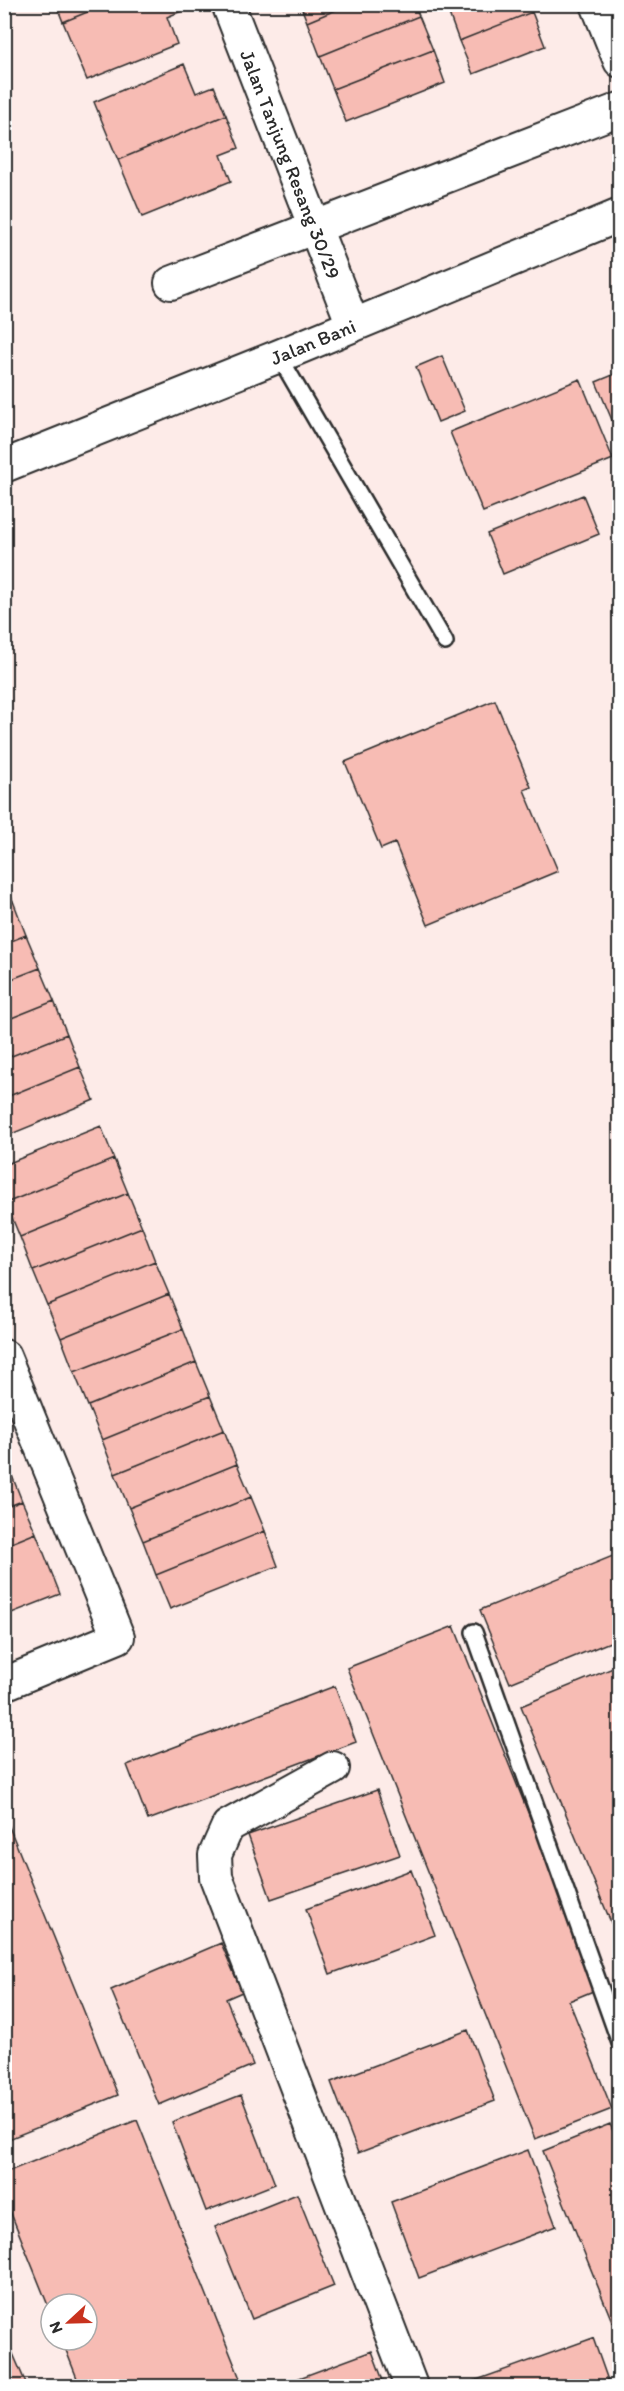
<svg xmlns="http://www.w3.org/2000/svg" width="624" height="2391" font-family="Itim,sans-serif">
  <style>
    .building { fill: #f7bcb4; stroke: #2b2b2b; stroke-width: 1.5 }
    .lines { fill: none; stroke-linecap: round; stroke-linejoin: round }
    .service-casing { stroke: #2b2b2b; stroke-width: 20 }
    .minor-casing { stroke: #2b2b2b; stroke-width: 36 }
    .service { stroke: #fff; stroke-width: 15 }
    .minor { stroke: #fff; stroke-width: 32 }
    .labels { text-anchor: middle; stroke-width: 4.5; stroke-linejoin: round; paint-order: stroke }
    .street-label { font-size: 20px; fill: #2b2b2b; stroke: #fff }
  </style>
  <rect width="100%" height="100%" fill="#fdebe8"/>
  <filter id="ink" filterUnits="userSpaceOnUse"><feTurbulence type="fractalNoise" baseFrequency=".0167" numOctaves="2"/><feDisplacementMap in="SourceGraphic" scale="12" xChannelSelector="R" yChannelSelector="G"/><feConvolveMatrix kernelMatrix="1 2 1 2 8 2 1 2 1" color-interpolation-filters="sRGB"/></filter>
  <g filter="url(#ink)">
    <!-- building -->
    <path class="building" d="M56 4H107L63 22Z
      M107 4H182L184 10 167 17 177 44 87 80 63 22Z
      M300 4H350L307 22Z
      M350 4H415L419 16 320 56 307 22Z
      M455 4H529L532 12 459 41 447 8Z
      M532 12 545 46 473 74 459 41Z
      M419 16 433 50 333 89 320 56Z
      M433 50 445 83 346 122 333 89Z
      M184 64 196 93 214 86 226 115 118 160 94 102Z
      M226 115 239 148 221 155 231 181 142 217 118 160Z
      M442 356 465 411 438 422 416 367Z
      M620 372V439L596 382Z
      M580 379 613 459 483 512 450 432Z
      M583 495 599 534 503 574 487 534Z
      M495 700 531 787 524 790 558 871 428 925 395 843 381 849 345 762Z
      M4 881 13 901 4 905Z
      M13 901 26 935 4 944V905Z
      M26 935 40 968 4 982V944Z
      M40 968 54 1001 4 1021V982Z
      M54 1001 67 1034 4 1059V1021Z
      M67 1034 80 1067 4 1098V1059Z
      M80 1067 94 1100 4 1137V1098Z
      M101 1126 114 1159 6 1203 4 1165Z
      M114 1159 128 1193 20 1237 6 1203Z
      M128 1193 142 1227 33 1271 20 1237Z
      M142 1227 155 1261 47 1305 33 1271Z
      M155 1261 169 1294 61 1338 47 1305Z
      M169 1294 183 1329 74 1372 61 1338Z
      M183 1329 196 1362 88 1406 74 1372Z
      M196 1362 210 1396 102 1440 88 1406Z
      M210 1396 224 1430 115 1474 102 1440Z
      M224 1430 237 1464 129 1508 115 1474Z
      M237 1464 251 1497 143 1541 129 1508Z
      M9 1468 22 1501 4 1508V1470Z
      M251 1497 265 1531 156 1575 143 1541Z
      M22 1501 36 1533 4 1546V1508Z
      M265 1531 278 1566 170 1609 156 1575Z
      M36 1533 60 1594 4 1616V1546Z
      M620 1553V1638L510 1683 480 1610Z
      M454 1626 598 1989 569 2001 612 2109 535 2139 347 1668Z
      M620 1665V1944L521 1706Z
      M335 1686 356 1742 148 1820 127 1765Z
      M377 1790 400 1855 271 1899 248 1835Z
      M8 1824 118 2095 4 2141V1825Z
      M411 1870 435 1935 330 1974 306 1909Z
      M221 1943 242 1992 226 1999 253 2065 159 2105 111 1990Z
      M468 2030 495 2101 358 2153 331 2082Z
      M241 2095 275 2184 206 2211 172 2122Z
      M137 2120 243 2386H80L62 2340H87V2304H51V2313L4 2196V2173Z
      M610 2124 620 2147V2341L543 2151Z
      M528 2150 556 2226 419 2278 391 2202Z
      M297 2194 334 2286 252 2319 215 2227Z
      M4 2333 27 2386H4Z
      M593 2338 610 2386H460Z
      M372 2351 385 2386H285L283 2384Z"/>
    <g class="lines">
      <defs>
        <path id="service" d="M279 356 445 642
          M474 1632 620 2043"/>
        <g id="minor">
          <path id="s1" d="M228 4 353 325"/>
          <path d="M597 4 620 61"/>
          <path d="M171 283 620 109"/>
          <path id="s2" d="M4 466 279 356 620 215"/>
          <path d="M4 1356 118 1637 4 1684"/>
          <path d="M333 1768 228 1826 215 1855 216 1877 411 2386"/>
        </g>
      </defs>
      <!-- service casing -->
      <use href="#service" class="service-casing"/>
      <!-- minor casing -->
      <use href="#minor" class="minor-casing"/>
      <!-- service -->
      <use href="#service" class="service"/>
      <!-- minor -->
      <use href="#minor" class="minor"/>
    </g>
  </g>
  <g class="labels">
    <!-- street labels -->
    <g class="street-label">
      <text dy="7" stroke="none"><textPath href="#s1" startOffset="172">Jalan Tanjung Resang 30/29</textPath></text>
      <text dy="7" stroke="none"><textPath href="#s2" startOffset="333">Jalan Bani</textPath></text>
    </g>
  </g>
  <!-- margin -->
  <rect width="624" height="2391" fill="none" stroke="#fff" stroke-width="24"/>
  <rect x="12" y="12" width="600" height="2367" fill="none" stroke="#2b2b2b" stroke-width="2" filter="url(#ink)"/>
  <!-- north arrow -->
  <g transform="translate(69 2322) rotate(248)"><circle r="28" fill="#ffffff" stroke="#aaaaaa" stroke-width="1.5"/>
  <path d="M0-4.5L10 22L0 15L-10 22Z" fill="#c8321e"/>
  <text y="-9" font-size="16" font-weight="bold" text-anchor="middle" fill="#2b2b2b">N</text>
  </g>
</svg>
